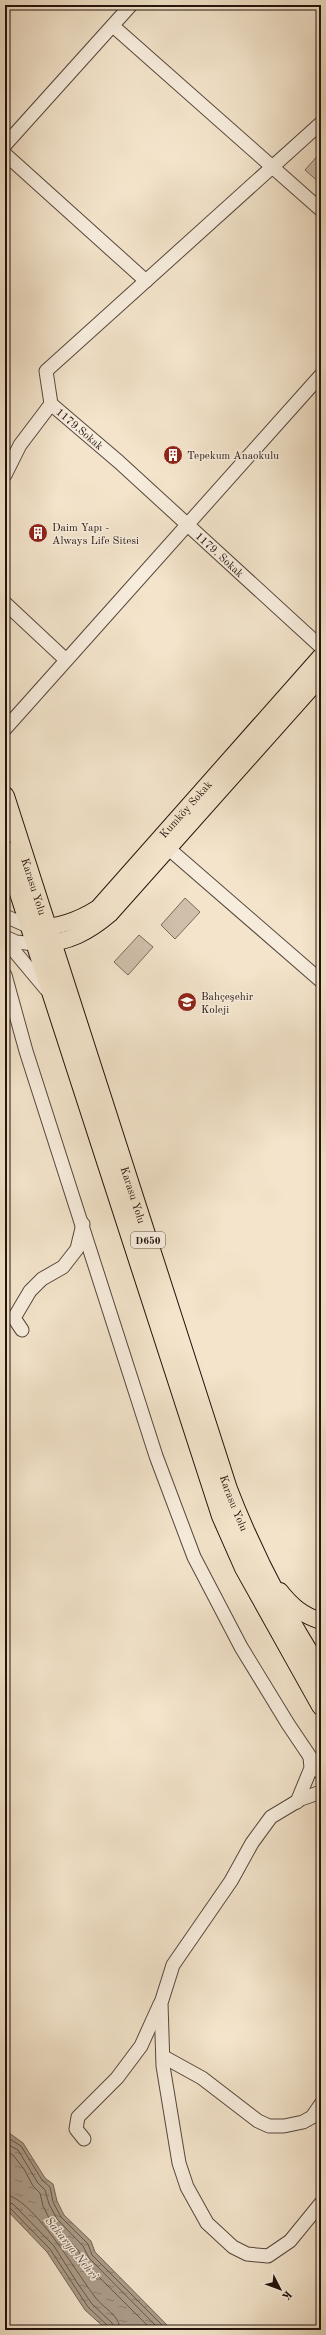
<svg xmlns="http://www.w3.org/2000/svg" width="326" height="2335" font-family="'Old Standard TT',serif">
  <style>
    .pitch { fill: #d0c0ab; stroke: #7a695c }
    .water { fill: url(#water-ripples); stroke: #756558 }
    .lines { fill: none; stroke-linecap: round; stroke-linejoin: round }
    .shore { stroke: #68584b; stroke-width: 1 }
    .minor-casing { stroke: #57463c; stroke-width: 15 }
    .major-casing { stroke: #23120c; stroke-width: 18 }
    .highway-casing { stroke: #23120c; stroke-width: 20 }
    .minor { stroke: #f7eddd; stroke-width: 13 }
    .major { stroke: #f3e4cb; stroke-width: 16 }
    .highway { stroke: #f3e4cb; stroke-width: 18 }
    .labels { text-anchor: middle; stroke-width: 3; stroke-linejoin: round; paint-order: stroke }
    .shield { fill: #f7eddd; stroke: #63544b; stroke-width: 1 }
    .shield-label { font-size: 10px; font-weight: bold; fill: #23120c }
    .street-label { font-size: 11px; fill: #23120c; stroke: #f7eddd }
    .poi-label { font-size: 11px; fill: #23120c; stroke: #f7eddd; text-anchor: start }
    .water-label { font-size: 12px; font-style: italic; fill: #615145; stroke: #f7eddd }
  </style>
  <defs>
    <pattern id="water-ripples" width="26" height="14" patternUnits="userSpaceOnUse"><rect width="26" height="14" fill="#ac9d8a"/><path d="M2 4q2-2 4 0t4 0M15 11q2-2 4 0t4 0" fill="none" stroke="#8c7f6f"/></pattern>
  </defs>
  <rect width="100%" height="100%" fill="#f3e4cb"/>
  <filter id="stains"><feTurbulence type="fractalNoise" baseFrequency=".005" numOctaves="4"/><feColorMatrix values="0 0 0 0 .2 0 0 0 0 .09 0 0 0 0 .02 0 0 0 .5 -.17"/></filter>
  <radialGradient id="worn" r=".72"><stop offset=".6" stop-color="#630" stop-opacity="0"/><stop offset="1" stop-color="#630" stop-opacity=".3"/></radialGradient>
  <!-- pitch -->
  <path class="pitch" d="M321 152V184L305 170Z
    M185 898 200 912 175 939 161 925Z
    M139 935 153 947 128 975 114 962Z"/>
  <!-- water -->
  <path class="water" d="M5 2130 23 2143 45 2178 53 2184 57 2201 64 2215 91 2241 95 2252 172 2330H107L85 2310 47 2252 5 2208Z"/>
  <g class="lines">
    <!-- shore -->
    <path class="shore" d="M5 2136 21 2146 42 2180 50 2187 53 2202 61 2217 88 2244 92 2255 167 2330
      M5 2143 18 2150 38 2183 45 2190 49 2204 57 2219 83 2246 89 2258 160 2330
      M5 2150 13 2155 24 2169 33 2186 40 2193 43 2206 51 2222 78 2250 85 2263 152 2330
      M5 2195C32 2196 78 2275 95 2297 103 2308 120 2315 120 2330
      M5 2201 13 2204 54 2246 78 2284 92 2304 112 2323 114 2330
      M5 2206 9 2207 50 2249 88 2307 108 2326 109 2330"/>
    <defs>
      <g id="minor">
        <path d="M113 26 321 210"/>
        <path d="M5 145 131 5"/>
        <path d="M5 154 146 281"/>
        <path d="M51 404 46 371 321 123"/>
        <path id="s1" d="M5 475 20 445 51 404 119 462 321 647"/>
        <path d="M5 603 66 660"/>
        <path d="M5 729 321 375"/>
        <path d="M161 842 320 980"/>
        <path d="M5 916 30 927"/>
        <path d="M5 937 16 942 35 944"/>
        <path d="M5 940 46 989"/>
        <path d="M5 975 26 1051 156 1456 194 1557 241 1647 288 1724 321 1773"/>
        <path d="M22 1330 14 1318 30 1291 42 1279 63 1267 77 1249 83 1224"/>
        <path d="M321 1792 301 1799 271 1817 252 1843 231 1881 173 1965 161 2003 163 2066 179 2163 187 2187 207 2223 233 2247 247 2254 268 2256 290 2241 321 2203"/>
        <path d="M297 1802 311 1768 310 1757"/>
        <path d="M164 2057 202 2078 258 2121 269 2126H284L303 2122 312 2117 321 2104"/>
        <path d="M84 2139 76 2129 78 2117 117 2078 141 2046 160 2004"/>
      </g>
      <g id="major">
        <path id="s2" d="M34 928C56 928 79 920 98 908L321 656"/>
        <path d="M40 944C68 943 89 932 110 914L321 677"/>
        <path d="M280 1591C292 1606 302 1615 321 1621"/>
      </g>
      <g id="highway">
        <path id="s3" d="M5 796 228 1489C253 1554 284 1613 321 1672"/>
        <path d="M5 850 221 1516 244 1568 321 1706"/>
      </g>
    </defs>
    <!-- minor casing -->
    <use href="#minor" class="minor-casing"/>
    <!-- major casing -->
    <use href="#major" class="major-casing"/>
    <!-- highway casing -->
    <use href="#highway" class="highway-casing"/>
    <!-- minor -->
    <use href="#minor" class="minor"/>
    <!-- major -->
    <use href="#major" class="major"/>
    <!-- highway -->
    <use href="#highway" class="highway"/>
  </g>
  <!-- icons -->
  <defs>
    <symbol id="building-disc" viewBox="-11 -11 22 22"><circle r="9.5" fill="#8f2418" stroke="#f7eddd"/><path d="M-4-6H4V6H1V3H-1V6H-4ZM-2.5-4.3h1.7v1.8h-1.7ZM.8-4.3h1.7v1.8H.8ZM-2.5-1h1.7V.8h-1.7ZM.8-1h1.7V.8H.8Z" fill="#fff"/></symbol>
    <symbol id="school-disc" viewBox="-11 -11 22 22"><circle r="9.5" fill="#8f2418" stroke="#f7eddd"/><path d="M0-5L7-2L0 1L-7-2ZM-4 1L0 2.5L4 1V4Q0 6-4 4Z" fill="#fff"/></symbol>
  </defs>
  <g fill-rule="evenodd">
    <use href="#building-disc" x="162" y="444" width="22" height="22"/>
    <use href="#building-disc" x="27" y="522" width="22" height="22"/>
    <use href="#school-disc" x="176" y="991" width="22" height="22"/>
  </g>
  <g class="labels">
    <!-- shield labels -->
    <rect class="shield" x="131" y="1232" width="34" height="16" rx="3"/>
    <g class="shield-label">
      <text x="148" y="1244">D650</text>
    </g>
    <!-- street labels -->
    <g class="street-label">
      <text dy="4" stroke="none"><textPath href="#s1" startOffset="123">1179.Sokak</textPath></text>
      <text dy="4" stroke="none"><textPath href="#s1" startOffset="311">1179. Sokak</textPath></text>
      <text dy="4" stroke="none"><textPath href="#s2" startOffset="200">Kumköy Sokak</textPath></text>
      <text dy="4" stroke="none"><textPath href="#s3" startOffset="95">Karasu Yolu</textPath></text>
      <text dy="4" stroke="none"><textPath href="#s3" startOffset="419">Karasu Yolu</textPath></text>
      <text dy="4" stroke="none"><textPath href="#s3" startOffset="743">Karasu Yolu</textPath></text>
    </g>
    <!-- poi labels -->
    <g class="poi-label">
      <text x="187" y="459">Tepekum Anaokulu</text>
      <text x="52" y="531">Daim Yapı -<tspan x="52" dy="13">Always Life Sitesi</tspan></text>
      <text x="201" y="1000">Bahçeşehir<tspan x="201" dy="13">Koleji</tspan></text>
    </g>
    <!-- water labels -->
    <g class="water-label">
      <text transform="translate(72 2248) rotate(51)" y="4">Sakarya Nehri</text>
    </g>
  </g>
  <!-- margin -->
  <rect width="326" height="2335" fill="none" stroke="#f3e4cb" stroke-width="20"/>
  <rect x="6" y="6" width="314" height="2323" fill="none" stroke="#23120c" stroke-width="2"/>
  <rect x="10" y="10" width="306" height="2315" fill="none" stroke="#23120c"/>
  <!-- north arrow -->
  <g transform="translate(280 2289) rotate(132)" stroke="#f7eddd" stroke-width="3" paint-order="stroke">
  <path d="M0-3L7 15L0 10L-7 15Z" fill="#23120c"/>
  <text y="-6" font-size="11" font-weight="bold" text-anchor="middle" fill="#23120c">K</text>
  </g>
  <rect width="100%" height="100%" filter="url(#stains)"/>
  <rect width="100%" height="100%" fill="url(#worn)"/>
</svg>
